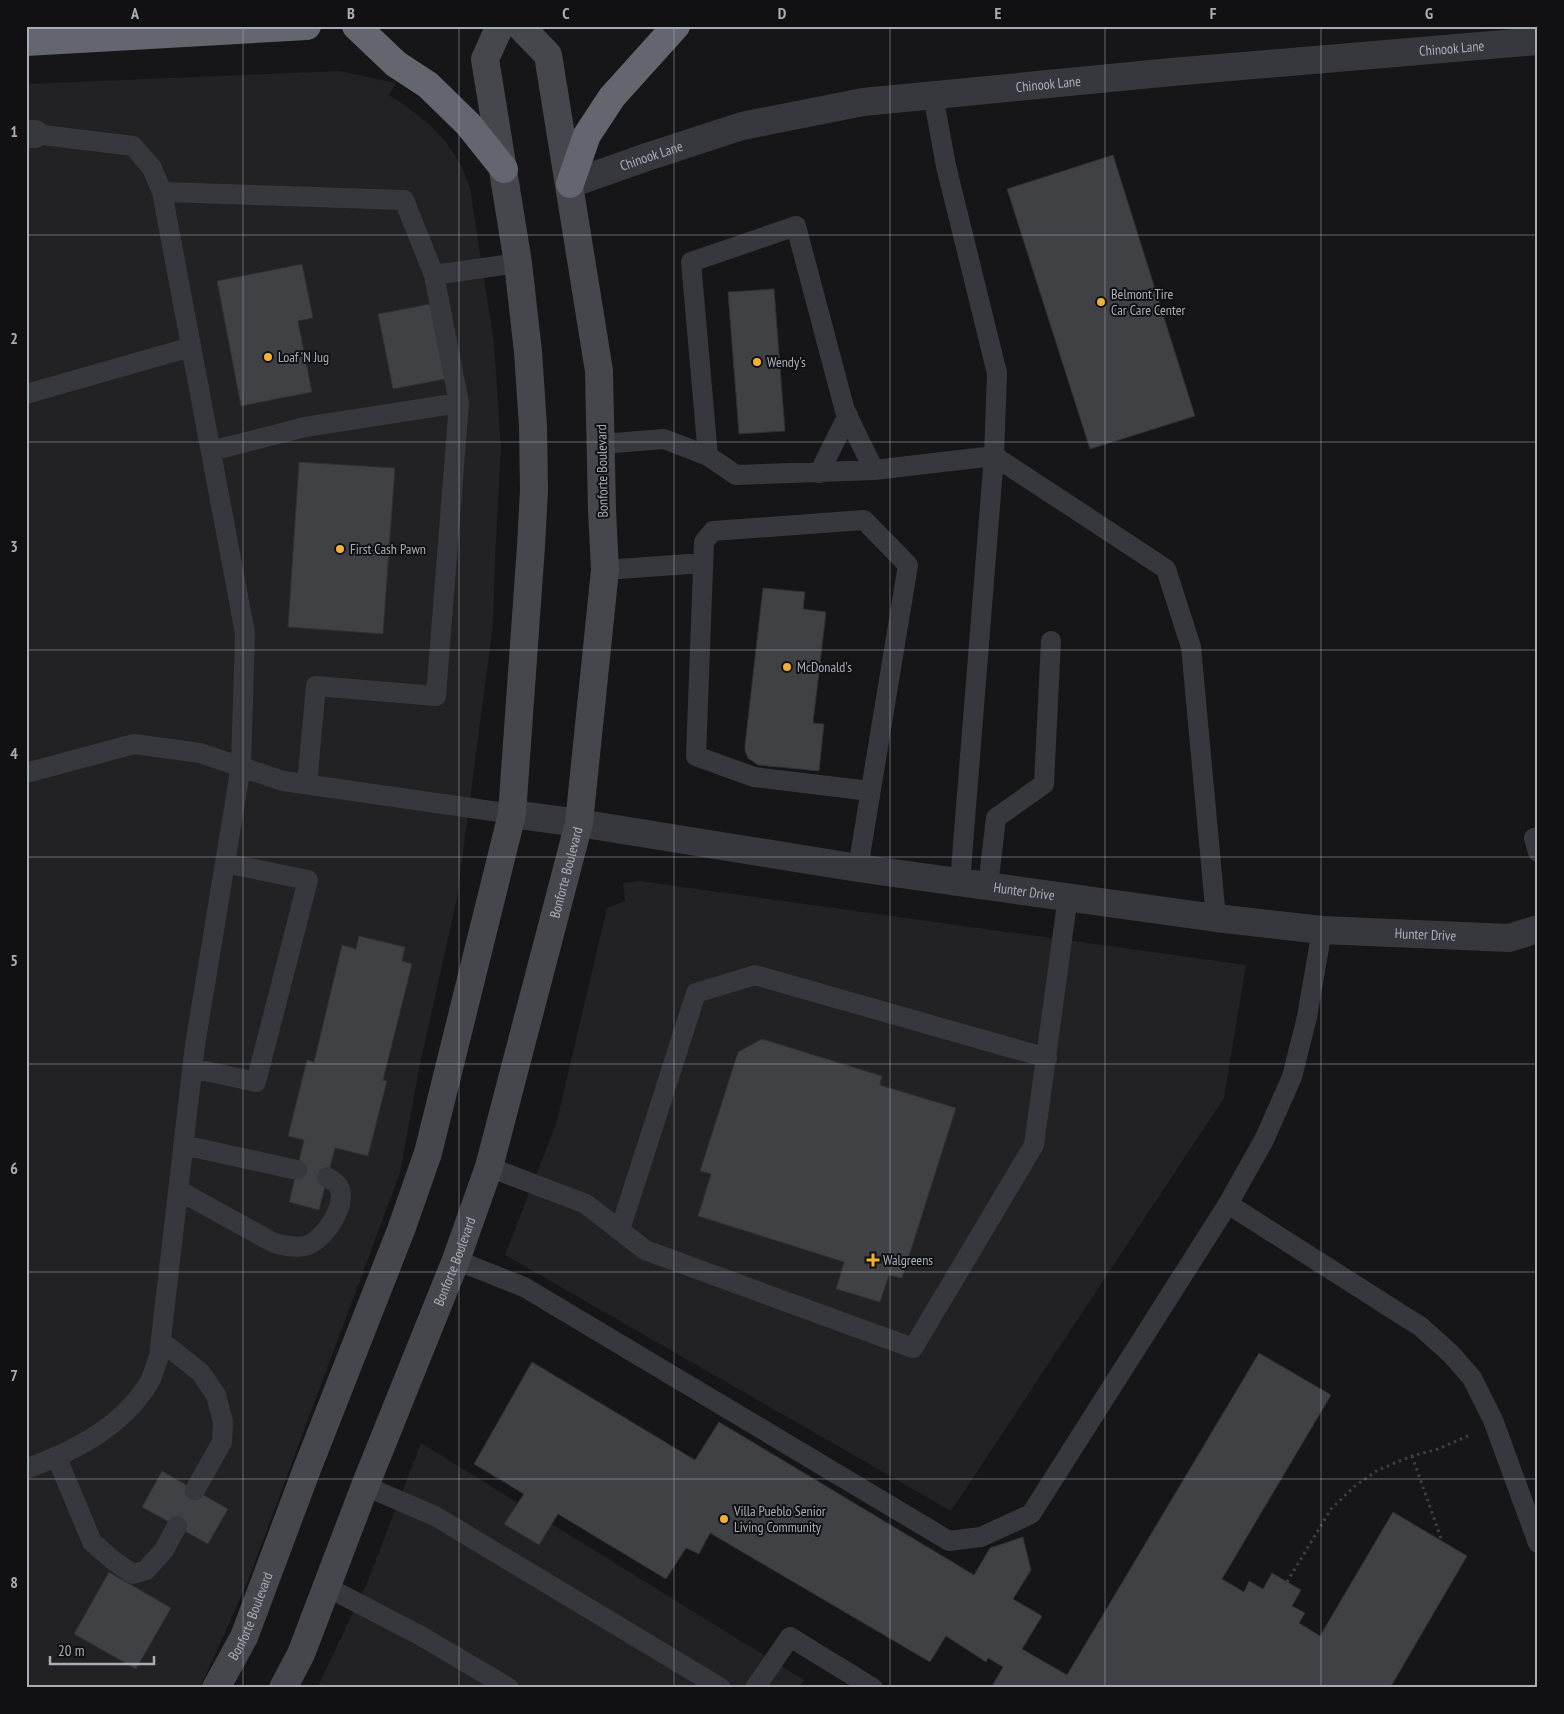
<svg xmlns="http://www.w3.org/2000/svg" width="1564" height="1714" font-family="'PT Sans Narrow',sans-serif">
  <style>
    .built { fill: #222225 }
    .building { fill: #404145; stroke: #303034 }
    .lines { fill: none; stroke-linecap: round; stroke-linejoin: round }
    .path { stroke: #3d3f44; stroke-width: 3; stroke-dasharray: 2.5 4; stroke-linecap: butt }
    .lane { stroke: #37383d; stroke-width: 20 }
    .street { stroke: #37383d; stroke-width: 28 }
    .secondary { stroke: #45474d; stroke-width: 28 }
    .highway { stroke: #63666e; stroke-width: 28 }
    .grid { fill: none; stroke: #a8adb8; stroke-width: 1; stroke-opacity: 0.55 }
    .poi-dot { fill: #f2b134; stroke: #111113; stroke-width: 2 }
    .labels { text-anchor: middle; stroke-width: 4; stroke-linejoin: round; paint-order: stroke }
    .street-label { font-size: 14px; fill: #a8adb8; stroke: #111113 }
    .poi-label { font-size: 14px; fill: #a8adb8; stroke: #111113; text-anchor: start }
    .neatline { fill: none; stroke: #a8adb8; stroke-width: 2 }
    .grid-label { font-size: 16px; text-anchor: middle; font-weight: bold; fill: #a8adb8 }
  </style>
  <rect width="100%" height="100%" fill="#161618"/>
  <!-- built -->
  <path class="built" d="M339 71 396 83 389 95 405 105 430 125 446 142 461 165 470 188 494 343 501 448 495 559 493 625 457 898 419 1069 400 1173 247 1583 200 1688H26V84Z
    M640 881 1246 965 1224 1098 951 1511 505 1255 556 1124 607 908 625 901 623 883Z
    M421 1443 804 1680 799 1688H317L367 1583Z"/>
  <!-- building -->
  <path class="building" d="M1113 155 1195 416 1090 449 1007 189Z
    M302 264 313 318 298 321 312 392 241 406 217 281Z
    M774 289 785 431 739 434 728 292Z
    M430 304 445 379 393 389 378 314Z
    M299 462 395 468 383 634 288 627Z
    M763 588 805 592 803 609 826 612 813 723 824 724 819 771 758 765 748 758 745 751V745Z
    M359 936 405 947 402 961 412 964 383 1080 387 1081 368 1156 335 1148 319 1210 289 1202 304 1140 288 1136 307 1060 314 1062 342 945 356 949Z
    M762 1039 882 1076 880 1085 956 1108 902 1278 889 1275 880 1302 836 1289 844 1262 698 1216 711 1174 700 1171 738 1052Z
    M1259 1353 1331 1395 1222 1579 1244 1592 1249 1581 1263 1589 1272 1573 1301 1590 1292 1606 1305 1613 1299 1623 1320 1636 1393 1512 1467 1556 1390 1688H991L1003 1667 988 1658 986 1662 946 1636 930 1662 710 1533 699 1554 686 1548 666 1579 558 1514 539 1545 504 1524 524 1494 474 1464 532 1362 695 1460 719 1422 974 1575 990 1548 1023 1537 1031 1570 1013 1599 1042 1616 1022 1649 1067 1675Z
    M162 1471 228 1509 208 1544 142 1507Z
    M109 1572 171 1608 136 1669 74 1634Z"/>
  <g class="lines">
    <!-- path -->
    <path class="path" d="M1412 1456 1442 1541
      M1287 1582 1331 1509 1355 1486 1378 1470 1412 1456 1438 1449 1468 1436"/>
    <!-- lane -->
    <path class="lane" d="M933 95 946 166 997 373 994 456 960 882
      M162 192 404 200 434 275 518 263
      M26 394 191 347
      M602 444 664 439 708 456 736 475 874 470 845 411 796 226 691 262 708 456
      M211 451 305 427 459 403
      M874 470 994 456 1166 569 1191 647 1216 918
      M819 473 848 415
      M605 570 703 563
      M26 773 134 744 200 753 283 781 512 814
      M307 784 316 686 436 696 459 403 434 275
      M1538 837 1534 838 1538 852
      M858 868 908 565 864 520 713 531 704 542 696 756 754 777 870 791
      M988 886 996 818 1044 784 1051 641
      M192 1068 256 1082 308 880 225 863
      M183 1145 297 1170
      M489 1167 586 1204 645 1250 913 1348 1034 1145 1068 896
      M178 1190 274 1243C285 1246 294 1248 305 1246 323 1242 348 1205 339 1187 337 1183 331 1180 327 1177
      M1228 1204 1421 1327 1451 1354 1472 1378 1493 1420 1538 1543
      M620 1230 696 993 755 975 1047 1058
      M456 1260 524 1287 949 1541 981 1537 1031 1514 1228 1204 1264 1140 1292 1077 1307 1017 1322 930
      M161 1341 201 1373 216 1395 223 1422 222 1442 195 1490
      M57 1458 92 1542 114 1561 133 1574 146 1570 164 1550 177 1526
      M26 1469C74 1451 123 1427 150 1381 154 1373 156 1364 159 1356L195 1045 241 766 245 633 162 192 152 168 133 146 35 134
      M365 1486 435 1516 721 1688
      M327 1587 421 1636 509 1688
      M755 1688 790 1637 873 1688"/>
    <!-- street -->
    <g class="street">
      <path d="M26 134H35"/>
      <path id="s1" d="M570 184 647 157 742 126 863 102 1172 72 1538 41"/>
      <path id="s2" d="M512 814 579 823 858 868 1216 918 1322 930 1509 938 1538 929"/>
    </g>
    <!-- secondary -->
    <g class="secondary">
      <path id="s3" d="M216 1688 244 1637 307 1469 401 1230 428 1153 512 814 531 546 534 490 533 426 528 352 518 263 485 59 500 26"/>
      <path id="s4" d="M283 1688 301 1654 365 1486 456 1260 489 1167 579 823 605 570 602 510 599 371 548 55 520 26"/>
    </g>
    <!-- highway -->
    <path class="highway" d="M356 26 396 64 428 85 468 124 504 169
      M26 42 307 26
      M570 184 587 135 612 97 676 26"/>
  </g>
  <!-- grid -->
  <path class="grid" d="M243 26V1688M459 26V1688M674 26V1688M890 26V1688M1105 26V1688M1321 26V1688M26 235H1538M26 442H1538M26 650H1538M26 857H1538M26 1064H1538M26 1272H1538M26 1479H1538"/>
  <!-- markers -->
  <g class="poi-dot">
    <circle cx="1101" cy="302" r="5"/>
    <circle cx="268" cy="357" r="5"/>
    <circle cx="757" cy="362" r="5"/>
    <circle cx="340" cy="549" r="5"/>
    <circle cx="787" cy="667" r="5"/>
    <path d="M870.5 1252.5h5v5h5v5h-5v5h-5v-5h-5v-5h5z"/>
    <circle cx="724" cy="1519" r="5"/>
  </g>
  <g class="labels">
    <!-- street labels -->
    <g class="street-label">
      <text dy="5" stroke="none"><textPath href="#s1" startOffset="896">Chinook Lane</textPath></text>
      <text dy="5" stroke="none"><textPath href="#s1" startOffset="491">Chinook Lane</textPath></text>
      <text dy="5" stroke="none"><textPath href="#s1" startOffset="86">Chinook Lane</textPath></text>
      <text transform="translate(602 471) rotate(-91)" y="5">Bonforte Boulevard</text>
      <text dy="5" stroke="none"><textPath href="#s4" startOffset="865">Bonforte Boulevard</textPath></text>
      <text dy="5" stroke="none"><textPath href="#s2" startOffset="518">Hunter Drive</textPath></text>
      <text dy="5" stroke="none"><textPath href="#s2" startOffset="922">Hunter Drive</textPath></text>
      <text dy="5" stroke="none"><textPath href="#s4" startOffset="460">Bonforte Boulevard</textPath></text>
      <text dy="5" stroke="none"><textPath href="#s3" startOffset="80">Bonforte Boulevard</textPath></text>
    </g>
    <!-- poi labels -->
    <g class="poi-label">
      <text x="1111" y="299">Belmont Tire<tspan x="1111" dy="16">Car Care Center</tspan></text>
      <text x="278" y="362">Loaf 'N Jug</text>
      <text x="767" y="367">Wendy's</text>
      <text x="350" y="554">First Cash Pawn</text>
      <text x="797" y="672">McDonald's</text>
      <text x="883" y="1265">Walgreens</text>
      <text x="734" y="1516">Villa Pueblo Senior<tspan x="734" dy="16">Living Community</tspan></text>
    </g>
  </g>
  <!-- border -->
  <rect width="1564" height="1714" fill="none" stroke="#111113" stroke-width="55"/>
  <!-- scale -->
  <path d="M50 1656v8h104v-8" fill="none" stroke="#a8adb8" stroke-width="2.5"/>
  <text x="58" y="1656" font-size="15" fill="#a8adb8" stroke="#111113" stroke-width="4" paint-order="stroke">20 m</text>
  <rect x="28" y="28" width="1508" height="1658" class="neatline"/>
  <g class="grid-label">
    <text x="135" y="19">A</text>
    <text x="351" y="19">B</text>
    <text x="566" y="19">C</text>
    <text x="782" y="19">D</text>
    <text x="998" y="19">E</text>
    <text x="1213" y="19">F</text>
    <text x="1429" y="19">G</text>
    <text x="14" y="137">1</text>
    <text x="14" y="344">2</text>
    <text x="14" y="552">3</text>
    <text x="14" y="759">4</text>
    <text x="14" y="966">5</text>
    <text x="14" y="1174">6</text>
    <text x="14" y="1381">7</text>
    <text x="14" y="1588">8</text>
  </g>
</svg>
